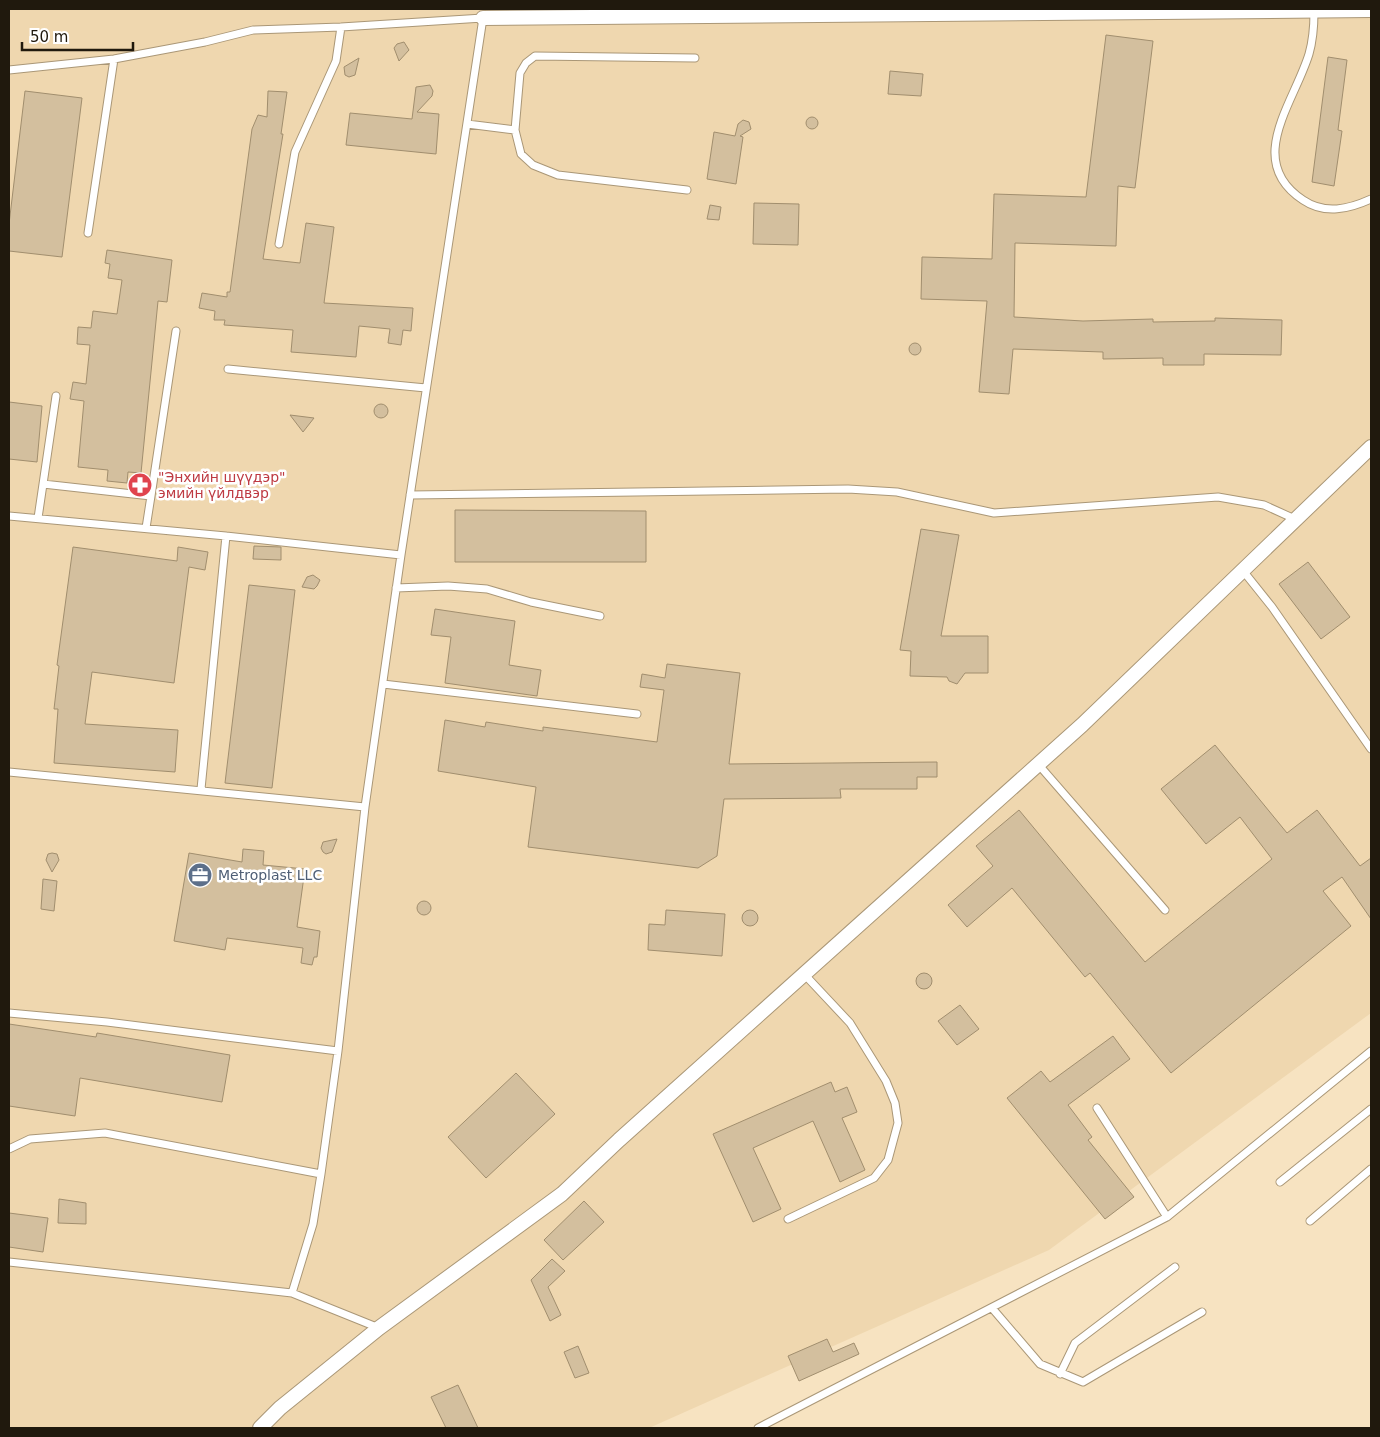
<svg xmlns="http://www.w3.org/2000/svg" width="1380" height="1437" font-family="'DejaVu Sans',sans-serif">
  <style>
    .built { fill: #efd7af }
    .building { fill: #d3bf9e; stroke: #a18e6e }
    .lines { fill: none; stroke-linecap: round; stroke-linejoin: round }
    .lane-casing { stroke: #aa9777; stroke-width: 9 }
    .street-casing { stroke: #aa9777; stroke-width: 16 }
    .lane { stroke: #fff; stroke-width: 7 }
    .street { stroke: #fff; stroke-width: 14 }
    .labels { text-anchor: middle; stroke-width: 5; stroke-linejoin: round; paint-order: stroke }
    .health-label { font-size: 14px; fill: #be3a42; stroke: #fff; text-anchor: start }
    .service-label { font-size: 14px; fill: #4e5e75; stroke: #fff; text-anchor: start }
  </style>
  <rect width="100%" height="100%" fill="#f7e3c1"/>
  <!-- built -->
  <path class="built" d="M9 9H1371V1013L1049 1250 649 1428H9Z"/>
  <!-- building -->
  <path class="building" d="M1106 35 1153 41 1135 188 1118 186 1116 246 1015 243 1014 317 1083 321 1153 319V322L1215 321V318L1282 320 1281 355 1204 354V365H1163V358L1103 359V352L1013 349 1009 394 979 392 987 301 921 299 922 257 992 259 994 194 1086 197Z
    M404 42 409 50 399 61 394 48 397 44Z
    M1328 57 1347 60 1338 130 1342 131 1334 186 1312 182Z
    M359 58 355 75 349 77 345 75 344 67Z
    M890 71 923 74 921 96 888 94Z
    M430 85 433 91 432 96 417 112 439 114 436 154 346 145 350 113 412 119 416 87Z
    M25 91 82 98 62 257 9 251V224Z
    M268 91 287 92 281 134H283L263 259 300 263 306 223 334 227 324 303 413 308 411 331 403 330 401 345 388 343 390 329 359 326 356 357 291 352 293 330 224 325 225 320H214L215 311 199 308 202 293 227 297V292H230L252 129 258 115 267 117Z
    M806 123a6 6 0 1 1 12 0a6 6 0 1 1-12 0Z
    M743 120 749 122 751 129 740 136 743 137 736 184 707 179 714 132 735 136 738 124Z
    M754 203 799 204 798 245 753 244Z
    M710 205 721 207 719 220 707 219Z
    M107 250 172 260 167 302 158 301 141 473 128 472 127 483 107 481 108 470 78 467 84 401 70 399 73 382 86 384 90 345 77 344 78 327 91 328 93 311 117 314 122 280 108 278 110 264 105 263Z
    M909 349a6 6 0 1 1 12 0a6 6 0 1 1-12 0Z
    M9 402 42 406 37 462 9 459Z
    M374 411a7 7 0 1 1 14 0a7 7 0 1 1-14 0Z
    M290 415 314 418 303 432Z
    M455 510 646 511V562H455Z
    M921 529 959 535 941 636H988V673H965L957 684 949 681 947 677 910 676 911 651 900 650Z
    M254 546 281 547V560L253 559Z
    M73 547 177 561 178 547 208 552 205 570 189 567 174 683 92 672 85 724 178 730 175 772 54 763 58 709H54L59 666 57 665Z
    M1308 562 1350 617 1321 639 1279 584Z
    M313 575 320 580 317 586 314 589 302 587 307 577Z
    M249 585 295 590 272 788 225 783Z
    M435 609 515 621 509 665 541 670 537 696 445 683 451 637 431 635Z
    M667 664 740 673 729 764 937 762V777H917V789H840L841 798 724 799 717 856 698 868 528 847 536 787 438 771 445 720 485 727 486 722 543 731V727L657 742 664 690 640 687 642 674 665 678Z
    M1215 745 1287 833 1317 810 1360 866 1371 858V919L1342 877 1323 891 1351 926 1171 1073 1090 973 1085 977 1012 888 967 927 948 905 993 866 976 846 1019 810 1145 962 1272 859 1240 817 1206 844 1161 789Z
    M337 839 332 852 326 854 323 852 321 848 323 842Z
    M243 849 264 851 263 865 305 869 297 927 320 931 317 957H314L312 965 301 963 303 948 227 938 225 950 174 941 189 853 242 862Z
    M52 853 57 854 59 860 52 872 46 860 48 854Z
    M43 879 57 881 54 911 41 909Z
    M417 908a7 7 0 1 1 14 0a7 7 0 1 1-14 0Z
    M666 910 725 914 722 956 648 950 649 924 665 925Z
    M742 918a8 8 0 1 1 16 0a8 8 0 1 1-16 0Z
    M916 981a8 8 0 1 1 16 0a8 8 0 1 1-16 0Z
    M960 1005 979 1029 957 1045 938 1021Z
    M9 1024 96 1037 97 1033 230 1055 222 1102 80 1078 75 1116 9 1106Z
    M1113 1036 1130 1059 1068 1105 1092 1137 1088 1140 1134 1197 1105 1219 1007 1098 1041 1071 1050 1082Z
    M516 1073 555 1114 486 1178 448 1137Z
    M831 1082 835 1092 847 1087 857 1112 842 1118 865 1170 840 1182 813 1121 753 1148 781 1209 753 1222 713 1134Z
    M59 1199 86 1203V1224L58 1223Z
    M584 1201 604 1222 563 1260 544 1240Z
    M9 1213 48 1218 43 1252 9 1247Z
    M552 1259 565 1271 548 1287 561 1315 550 1321 531 1280Z
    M827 1339 833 1352 854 1343 859 1354 799 1381 788 1356Z
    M578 1346 589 1373 575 1378 564 1352Z
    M458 1385 478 1428H446L431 1397Z"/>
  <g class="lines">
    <defs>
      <path id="lane" d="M1314 12C1314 27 1313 40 1309 54 1294 103 1244 161 1303 200 1325 215 1349 209 1371 199
        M9 70 114 59 205 42 253 30 341 27 483 18 401 555 365 807 338 1051 321 1174 313 1224 292 1293
        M467 124 515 130
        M687 190 558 175 533 165 521 154 515 130 520 73 526 63 535 56 695 58
        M88 233 114 59
        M279 244 295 152 336 61 341 27
        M228 369 426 388
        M43 484 151 496 146 528
        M410 495 848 489 897 492 994 513 1218 497 1264 505 1297 520
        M151 496 176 331
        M9 516 226 536 401 555
        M38 518 56 396
        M1244 572 1272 607 1371 749
        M396 588 448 586 487 589 531 602 600 616
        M383 684 637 714
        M1038 764 1165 910
        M9 772 365 807
        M201 789 226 536
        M9 1013 107 1022 338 1051
        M1097 1108 1167 1217
        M9 1149 30 1139 105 1133 321 1174
        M1280 1182 1371 1109
        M788 1219 874 1178 888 1160 898 1123 895 1103 886 1081 850 1023 805 975
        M1310 1221 1371 1169
        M9 1262 292 1293 379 1328
        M992 1308 1040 1364 1083 1382 1202 1312
        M1060 1374 1075 1343 1175 1267
        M758 1428 1167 1217 1371 1051"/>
      <path id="street" d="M483 18 1371 10
        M260 1428 280 1408 379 1328 562 1194 619 1140 1082 725 1371 447"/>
    </defs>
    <!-- lane casing -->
    <use href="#lane" class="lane-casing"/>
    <!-- street casing -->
    <use href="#street" class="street-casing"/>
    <!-- lane -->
    <use href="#lane" class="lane"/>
    <!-- street -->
    <use href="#street" class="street"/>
  </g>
  <!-- icons -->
  <defs>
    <symbol id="pharmacy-disc" viewBox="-11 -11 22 22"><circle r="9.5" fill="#e0444e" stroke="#fff"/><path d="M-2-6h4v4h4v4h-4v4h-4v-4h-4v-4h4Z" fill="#fff"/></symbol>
    <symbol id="office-disc" viewBox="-11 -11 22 22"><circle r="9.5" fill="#5c6f8a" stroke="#fff"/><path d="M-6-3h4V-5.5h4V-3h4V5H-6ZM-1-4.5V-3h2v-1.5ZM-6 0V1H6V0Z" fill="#fff"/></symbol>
  </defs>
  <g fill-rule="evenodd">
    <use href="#pharmacy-disc" x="126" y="471" width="28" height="28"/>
    <use href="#office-disc" x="186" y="861" width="28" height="28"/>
  </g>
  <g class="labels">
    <!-- health labels -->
    <g class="health-label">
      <text x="158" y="482">"Энхийн шүүдэр"<tspan x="158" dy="16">эмийн үйлдвэр</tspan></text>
    </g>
    <!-- service labels -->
    <g class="service-label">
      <text x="218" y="880">Metroplast LLC</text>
    </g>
  </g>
  <!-- border -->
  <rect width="1380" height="1437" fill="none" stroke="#20190d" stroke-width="20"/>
  <!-- scale -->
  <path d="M22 42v8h111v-8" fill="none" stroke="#20190d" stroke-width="2.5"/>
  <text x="30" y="42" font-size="15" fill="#20190d" stroke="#ffffff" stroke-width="4" paint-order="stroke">50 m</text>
</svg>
